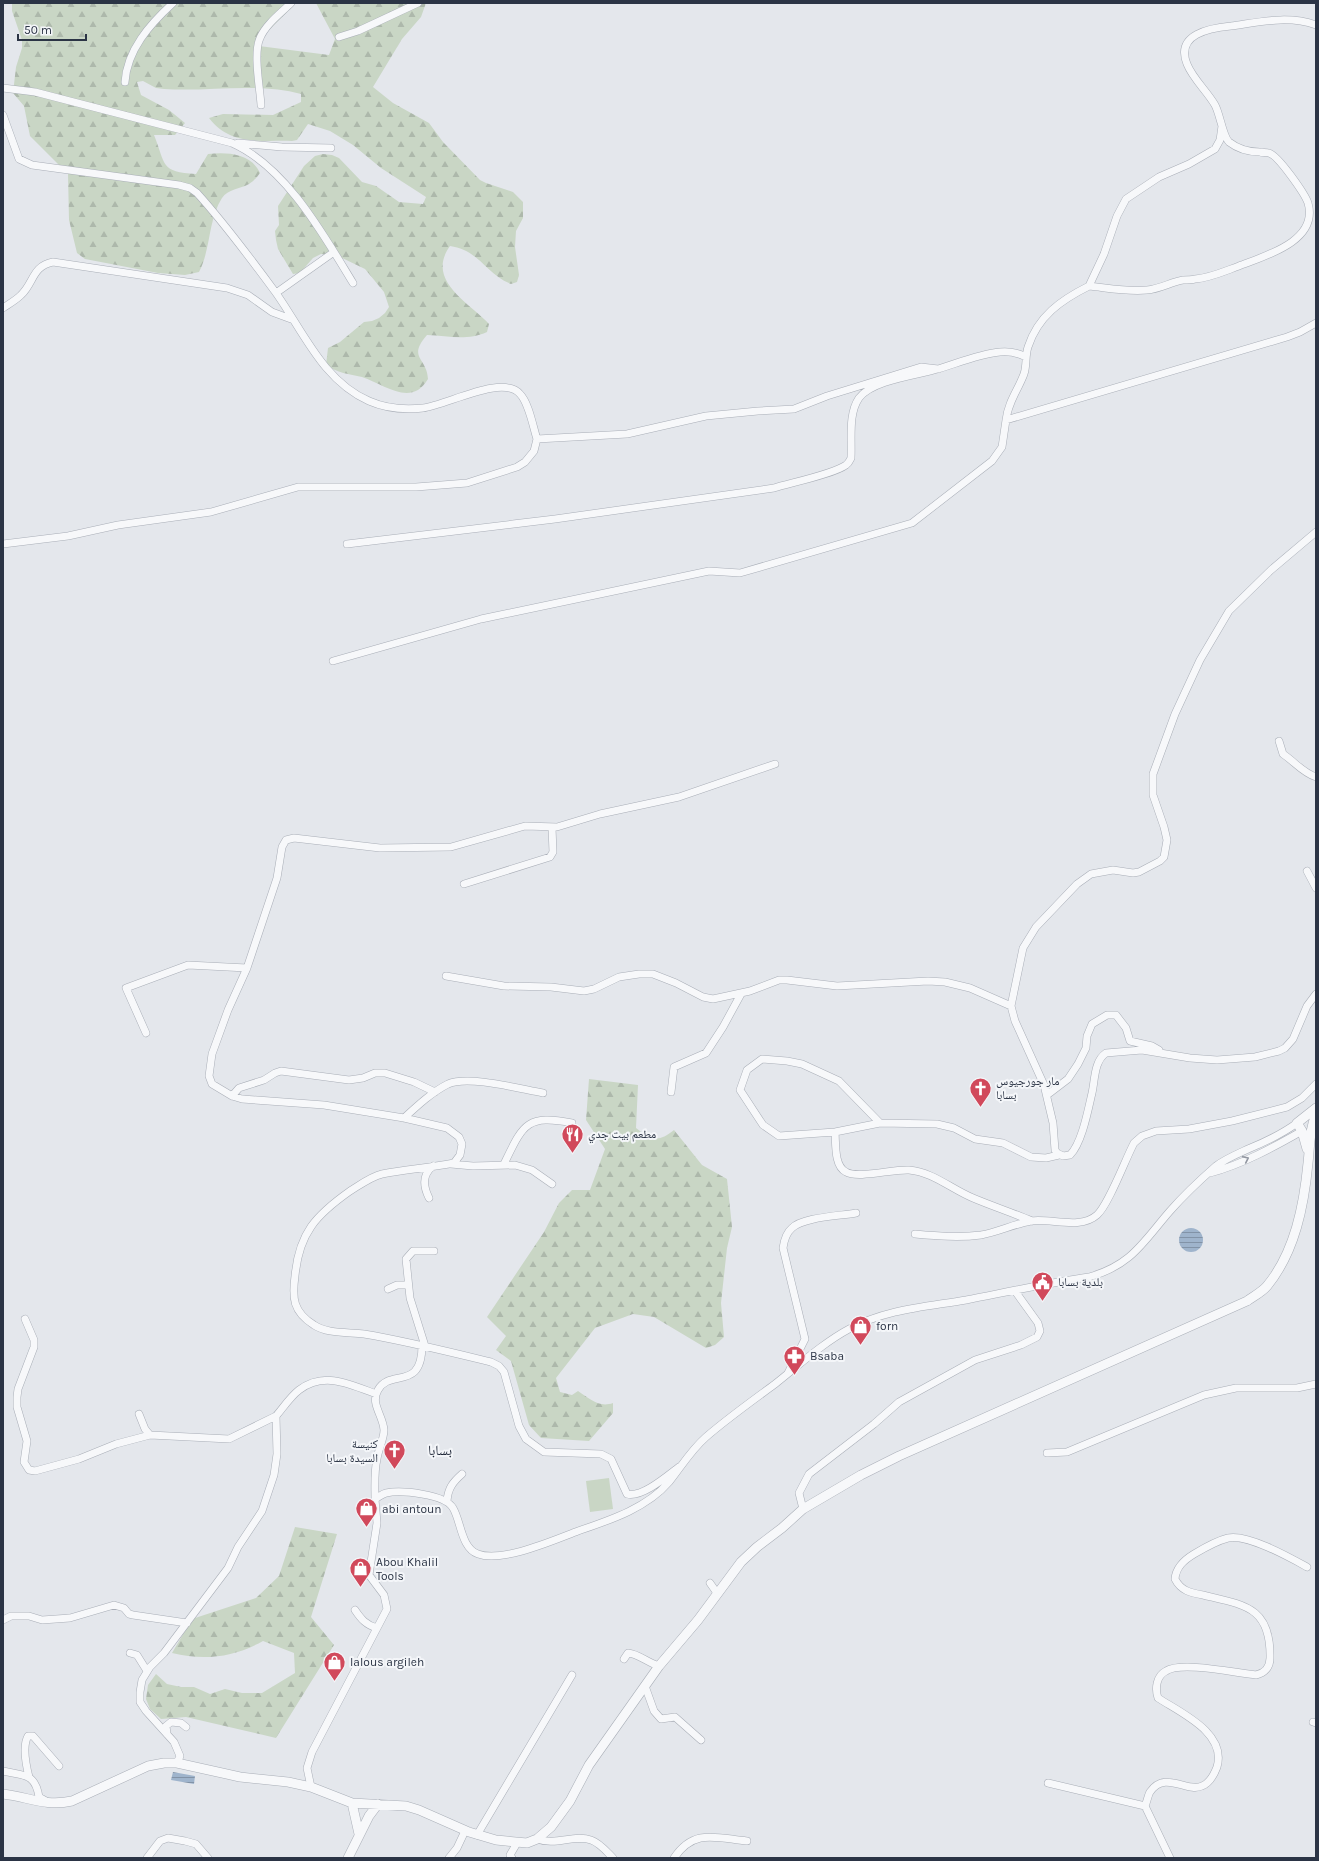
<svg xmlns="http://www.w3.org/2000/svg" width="1319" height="1861" font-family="Karla,'Noto Naskh Arabic',sans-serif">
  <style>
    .forest { fill: url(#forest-firs) }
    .park { fill: #c9d6c5 }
    .water { fill: url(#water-rules) }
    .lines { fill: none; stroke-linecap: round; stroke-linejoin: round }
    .minor-casing { stroke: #a9aeb7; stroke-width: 8 }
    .tertiary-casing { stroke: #a9aeb7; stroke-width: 10 }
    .minor { stroke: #f7f8fa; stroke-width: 7 }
    .tertiary { stroke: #f7f8fa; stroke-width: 9 }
    .oneway { stroke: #9196a0 }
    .labels { text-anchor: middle; stroke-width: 4; stroke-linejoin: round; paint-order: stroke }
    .poi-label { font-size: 12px; fill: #2b3445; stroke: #f4f6f9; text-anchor: start }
    .quarter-label { font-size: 14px; fill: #1d2536; stroke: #f4f6f9 }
  </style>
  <defs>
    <pattern id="forest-firs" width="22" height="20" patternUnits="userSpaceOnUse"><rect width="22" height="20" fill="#c9d6c5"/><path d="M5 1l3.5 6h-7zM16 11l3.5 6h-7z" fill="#adb8ab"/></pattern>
    <pattern id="water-rules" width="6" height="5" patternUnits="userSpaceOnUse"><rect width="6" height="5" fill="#9fb4cc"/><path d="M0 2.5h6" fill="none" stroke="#8293a7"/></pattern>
  </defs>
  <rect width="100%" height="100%" fill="#e4e7ec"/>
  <!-- forest -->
  <path class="forest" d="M12 3H296L261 38 259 46 329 55 335 39 316 3H426L421 17 402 39 373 87 393 103 429 123 443 142 480 180 486 183 513 192 523 202V218L516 231 515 247 519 275 517 282 511 284C486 274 479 250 450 246 425 281 470 303 489 324L487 332C467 341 449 336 427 335 407 358 427 357 428 379 411 408 384 384 362 377 349 374 337 373 326 365L328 348 340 342 364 322 372 321 379 318 385 313 389 307 384 292 365 269 338 256 321 254 313 258 300 273 293 274 278 249 276 240 275 231 279 225 278 206 304 166 315 156 323 154 332 155 339 158 362 182 376 186 399 202 423 204 426 197 381 168 353 145 330 131 308 124 297 140 292 141C261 140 230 146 209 118L223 114 273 115 301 102V94C257 82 209 92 164 89L156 88 143 81 137 82 141 95 169 110 185 123 175 135H154C166 165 160 172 196 174L208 154C227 152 251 153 260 173 257 177 254 181 249 184 240 189 228 189 222 198 208 220 211 249 199 272L185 275 158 273 85 259 77 253 69 220 68 174 30 136 24 106 13 93 16 67 22 48V40L12 11Z
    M589 1079 638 1085 636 1128C651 1140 658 1143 674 1130L702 1165 727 1179 732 1227 727 1248 721 1303 724 1337 715 1345 706 1348 654 1317 633 1314 595 1328 556 1378 560 1392 572 1395 578 1391C590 1399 599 1408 613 1403V1413L589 1441 541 1438 529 1425 511 1361 496 1350 506 1336 487 1317 544 1232 559 1203 572 1190H590L605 1149 586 1120Z
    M295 1527 337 1534 311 1617 334 1645 276 1738 186 1717 161 1719 150 1709 146 1699 148 1685 156 1674 167 1684 181 1687H194L210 1694 225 1689 242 1693H262L295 1673 294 1653 263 1641C234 1657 205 1661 172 1653L192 1619 256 1598 279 1576Z"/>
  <!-- park -->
  <path class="park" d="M609 1478 613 1509 590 1512 586 1481Z"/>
  <!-- water -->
  <path class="water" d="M1179 1240a12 12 0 1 1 24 0a12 12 0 1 1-24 0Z
    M173 1772 195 1776 194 1784 171 1780Z"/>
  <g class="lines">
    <defs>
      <path id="minor" d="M339 37 358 31 418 3
        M125 82C127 50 150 24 173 3
        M3 88 35 92 232 143C286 167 323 234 353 283
        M261 105C260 88 253 53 260 38 266 24 281 13 291 3
        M3 115 19 159 32 165 179 185 190 188 197 193C225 224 251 259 276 293 303 331 323 381 369 401 385 408 405 410 423 408 447 405 503 374 520 394 529 403 533 427 537 439
        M1222 126 1220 140 1215 149 1189 164 1159 177 1126 199 1117 216 1104 254 1089 286C1108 288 1128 292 1147 290 1160 289 1171 282 1183 280 1187 280 1191 280 1195 279 1210 278 1225 271 1239 266 1265 256 1319 241 1308 203 1305 194 1278 155 1269 153 1266 152 1262 153 1260 152 1248 152 1238 149 1229 142 1223 137 1220 114 1215 105 1207 91 1193 79 1187 64 1175 34 1210 28 1231 26 1260 22 1288 15 1316 25
        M238 143 282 147 331 148
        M1089 286C1061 300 1038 316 1028 347 1025 356 1027 365 1024 374 1018 390 1008 402 1006 420L1287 337 1300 332 1316 323
        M276 293 334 252
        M3 308C9 304 16 300 21 295 34 283 32 266 53 262L227 288 248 295 272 312 291 319
        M1316 532 1271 570 1229 611 1200 660 1175 714 1153 774V795L1164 827 1167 840 1164 857 1160 861 1139 872 1133 873 1113 870 1091 874 1077 884 1036 927 1023 948 1011 1006 1015 1021 1044 1085 1053 1123 1055 1150 1057 1153 1063 1156 1070 1155C1082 1143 1088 1110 1092 1093 1095 1080 1094 1061 1106 1053L1142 1050 1190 1058 1217 1060 1255 1057 1279 1051 1285 1048 1293 1039 1307 1006 1316 994
        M3 544 68 536 118 525 211 512 298 487H416L467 483 517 467 525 462 534 451 537 439 627 434 706 416 758 411 794 409 827 396 921 367 938 369
        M347 544 555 519 774 488C790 483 834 474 846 465 849 463 850 460 851 458 852 439 848 414 859 398 872 380 918 375 938 369 958 363 979 354 1000 352 1009 351 1018 353 1026 357
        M333 661 481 619 709 571 740 573 912 523 992 461 1002 447 1006 420
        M1279 741 1283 754C1295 762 1303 773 1316 777
        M1307 871 1316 888
        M464 884 550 857 553 852 552 828
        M446 976 504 986 551 987 584 991 594 989 619 977 639 974H653L676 983 703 997 713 999 750 991 779 980H787L837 986 928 981 945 982 970 988 1011 1006
        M146 1033 126 988 188 965 247 968
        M671 1092 674 1067 706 1053 723 1027 741 994
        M1047 1095 1068 1079 1078 1064 1086 1048 1087 1036 1092 1024 1107 1015H1116L1126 1028 1130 1041 1152 1046 1159 1050
        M232 1096 239 1088 264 1080 275 1073 281 1071 349 1080 363 1078 375 1073H385L414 1082 435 1092
        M404 1118C417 1106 432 1092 448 1084 469 1075 520 1089 543 1093
        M880 1123 839 1081 802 1064 787 1061 762 1059 747 1070 740 1090 763 1125 779 1136 835 1132 880 1123 937 1124 954 1128 975 1139 1003 1143 1031 1157 1046 1158 1059 1155
        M835 1132C836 1144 834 1166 846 1172 858 1179 892 1169 909 1170 933 1172 951 1189 973 1198 992 1206 1013 1213 1032 1221
        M451 1164 473 1166 515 1165 532 1170 552 1184
        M504 1164C523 1125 526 1114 572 1123
        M1210 1173C1241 1165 1274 1147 1302 1131
        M429 1198C423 1186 422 1175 433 1166
        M915 1234C937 1236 959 1238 981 1235 998 1232 1014 1224 1031 1221 1051 1218 1080 1230 1097 1215 1109 1204 1125 1160 1134 1143L1142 1136 1156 1131 1189 1129 1232 1121 1287 1107 1302 1098 1316 1084
        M388 1289 397 1285H408
        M25 1319 34 1340V1347L18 1389 17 1397V1407L27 1441 24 1462 29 1470 35 1471 79 1459 116 1444 150 1435 229 1439 276 1416
        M425 1346 410 1298 406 1259 413 1251H434
        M788 1373 805 1339 783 1248C784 1241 786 1233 792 1228 803 1217 840 1216 856 1213
        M139 1414 145 1429 150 1435
        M1047 1453 1067 1452 1204 1395 1236 1388H1297L1316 1384
        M679 1467C667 1476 642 1498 627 1494L611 1459 601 1454 544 1452 526 1439 519 1426 504 1372 499 1366 491 1362C450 1352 406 1341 364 1334 349 1332 327 1334 314 1325 293 1312 292 1298 295 1276 299 1233 316 1215 350 1191 360 1185 370 1177 382 1174 405 1169 430 1168 454 1163L460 1155 462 1144 459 1137 447 1128 404 1118 324 1105 242 1099 232 1096 212 1084 209 1076 212 1054 228 1010 247 968 277 878 282 847 286 840 294 838 380 848 451 847 525 826 557 827 600 814 679 797 775 764
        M375 1499C375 1486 374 1472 377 1459 378 1450 384 1439 384 1430 383 1415 370 1404 378 1390 390 1368 422 1392 422 1345
        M447 1501C448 1488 453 1482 462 1474
        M803 1509 799 1493 809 1474 874 1424 899 1402 975 1360 1021 1345 1037 1337 1040 1331 1038 1323 1015 1291
        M710 1583 717 1593
        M355 1610C361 1619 366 1625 377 1628
        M3 1620 11 1616H29L42 1620 70 1618 114 1605 124 1608 129 1614 133 1615 187 1623
        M130 1653 137 1655 147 1671
        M624 1659 628 1653C639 1654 648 1663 659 1666
        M645 1686 654 1711 661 1719 675 1717 701 1740
        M1313 1722 1316 1723
        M167 1734 166 1726 171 1722 181 1723 186 1727
        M177 1763 180 1756 174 1742 146 1711 140 1702V1692L142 1680 150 1667 164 1653 228 1568 238 1547 262 1511 274 1475 277 1454 276 1416C283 1408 290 1397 299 1390 324 1371 350 1384 376 1394
        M3 1771C23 1776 35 1772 39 1797L46 1801
        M29 1777C26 1765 22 1746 28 1736H33L59 1766
        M1048 1783 1145 1806
        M311 1787 307 1768 312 1752 387 1609 384 1595 369 1575 377 1523 375 1499C379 1497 382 1494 386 1493 401 1490 445 1494 453 1508 461 1521 461 1548 478 1554 502 1563 554 1540 578 1531 610 1520 647 1508 669 1482 681 1467 691 1450 706 1437 728 1418 752 1401 775 1384 799 1365 823 1343 849 1329 887 1309 925 1307 966 1300 1007 1292 1048 1283 1089 1277 1132 1265 1143 1242 1170 1211 1184 1195 1200 1180 1216 1166 1225 1159 1237 1154 1248 1149 1265 1142 1282 1134 1297 1123
        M477 1835 572 1675
        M537 1839C556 1846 574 1834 591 1840 600 1843 607 1852 613 1858
        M147 1858 160 1841 168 1838 185 1841 196 1844 208 1858
        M449 1858 457 1848 465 1831
        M512 1858 510 1855 517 1843
        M674 1858C694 1828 716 1838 747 1841
        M1170 1858 1145 1806C1147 1802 1148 1795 1150 1792 1165 1770 1187 1793 1202 1786 1210 1783 1214 1775 1217 1767 1227 1733 1181 1713 1158 1698 1155 1689 1156 1676 1166 1671 1182 1661 1235 1673 1256 1675 1265 1673 1270 1667 1270 1658 1271 1607 1245 1605 1203 1595 1191 1593 1181 1591 1175 1579 1176 1567 1184 1560 1194 1554 1204 1548 1216 1541 1228 1538 1248 1534 1289 1557 1307 1567"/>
      <path id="tertiary" d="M1307 1149 1302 1131 1297 1123 1316 1108
        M3 1794C29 1797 45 1807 72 1801L148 1766 164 1763H177L240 1777 288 1782 311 1787 352 1803 406 1806 419 1810 469 1832 496 1840 527 1843 537 1839 551 1827 570 1801 589 1765 659 1666 698 1620 741 1562 757 1547 782 1528 803 1509 861 1475 899 1456 1247 1301C1254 1296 1262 1292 1267 1286 1295 1252 1304 1205 1308 1163 1310 1147 1309 1130 1316 1115
        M352 1803 359 1834
        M348 1858 369 1816 378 1804"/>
    </defs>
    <!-- minor casing -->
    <use href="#minor" class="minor-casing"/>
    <!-- tertiary casing -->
    <use href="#tertiary" class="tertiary-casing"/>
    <!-- minor -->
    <use href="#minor" class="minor"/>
    <!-- tertiary -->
    <use href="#tertiary" class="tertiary"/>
  </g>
  <!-- one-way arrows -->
  <defs><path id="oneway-chevron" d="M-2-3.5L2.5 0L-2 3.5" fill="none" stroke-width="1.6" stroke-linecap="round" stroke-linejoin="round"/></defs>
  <use class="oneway" href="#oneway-chevron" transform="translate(1246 1159) rotate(-25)"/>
  <!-- icons -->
  <defs>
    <symbol id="church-pin" viewBox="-11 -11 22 30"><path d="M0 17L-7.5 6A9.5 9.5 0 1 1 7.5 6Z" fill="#d1495b" stroke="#f4f6f9"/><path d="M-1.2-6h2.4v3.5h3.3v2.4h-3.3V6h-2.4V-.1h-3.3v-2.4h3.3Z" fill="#fff"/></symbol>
    <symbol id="restaurant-pin" viewBox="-11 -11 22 30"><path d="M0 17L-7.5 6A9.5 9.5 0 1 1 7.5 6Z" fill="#d1495b" stroke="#f4f6f9"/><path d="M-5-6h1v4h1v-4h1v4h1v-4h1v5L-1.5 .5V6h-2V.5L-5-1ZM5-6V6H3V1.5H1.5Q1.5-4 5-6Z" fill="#fff"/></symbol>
    <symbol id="civic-pin" viewBox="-11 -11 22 30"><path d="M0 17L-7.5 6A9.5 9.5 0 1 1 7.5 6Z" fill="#d1495b" stroke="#f4f6f9"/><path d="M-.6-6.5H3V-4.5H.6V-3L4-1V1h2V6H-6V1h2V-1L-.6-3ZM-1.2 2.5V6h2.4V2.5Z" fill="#fff"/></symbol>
    <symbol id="shop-pin" viewBox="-11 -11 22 30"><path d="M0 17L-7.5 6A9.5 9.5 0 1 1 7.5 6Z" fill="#d1495b" stroke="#f4f6f9"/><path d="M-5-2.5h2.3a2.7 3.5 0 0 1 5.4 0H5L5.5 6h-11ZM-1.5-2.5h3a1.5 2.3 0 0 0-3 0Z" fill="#fff"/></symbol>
    <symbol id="pharmacy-pin" viewBox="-11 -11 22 30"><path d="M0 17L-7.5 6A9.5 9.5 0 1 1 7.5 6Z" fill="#d1495b" stroke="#f4f6f9"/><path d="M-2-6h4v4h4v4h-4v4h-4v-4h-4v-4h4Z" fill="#fff"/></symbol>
  </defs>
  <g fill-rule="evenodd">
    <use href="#church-pin" x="968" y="1076" width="25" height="34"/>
    <use href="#restaurant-pin" x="560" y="1122" width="25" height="34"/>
    <use href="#civic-pin" x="1030" y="1270" width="25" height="34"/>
    <use href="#shop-pin" x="848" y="1314" width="25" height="34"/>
    <use href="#pharmacy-pin" x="782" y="1344" width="25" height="34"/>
    <use href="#church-pin" x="382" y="1438" width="25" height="34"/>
    <use href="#shop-pin" x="354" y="1496" width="25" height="34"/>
    <use href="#shop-pin" x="348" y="1556" width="25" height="34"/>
    <use href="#shop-pin" x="322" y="1650" width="25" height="34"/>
  </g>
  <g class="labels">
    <!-- poi labels -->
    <g class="poi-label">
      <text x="996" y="1085">مار جورجيوس<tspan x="996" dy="14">بسابا</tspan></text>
      <text x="588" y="1138">مطعم بيت جدي</text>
      <text x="1058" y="1286">بلدية بسابا</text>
      <text x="876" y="1330">forn</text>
      <text x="810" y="1360">Bsaba</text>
      <text x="378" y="1448" text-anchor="end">كنيسة<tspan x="378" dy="14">السيدة بسابا</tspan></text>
      <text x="382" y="1513">abi antoun</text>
      <text x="376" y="1566">Abou Khalil<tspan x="376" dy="14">Tools</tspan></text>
      <text x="350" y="1666">lalous argileh</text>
    </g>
    <!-- quarter labels -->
    <g class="quarter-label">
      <text x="440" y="1455">بسابا</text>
    </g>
  </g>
  <!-- border -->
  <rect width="1319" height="1861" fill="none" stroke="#2b3445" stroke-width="8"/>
  <!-- scale -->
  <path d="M18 34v6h68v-6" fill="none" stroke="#2b3445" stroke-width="2"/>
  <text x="24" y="34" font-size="12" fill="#2b3445" stroke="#f4f6f9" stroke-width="3" paint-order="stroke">50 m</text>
</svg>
